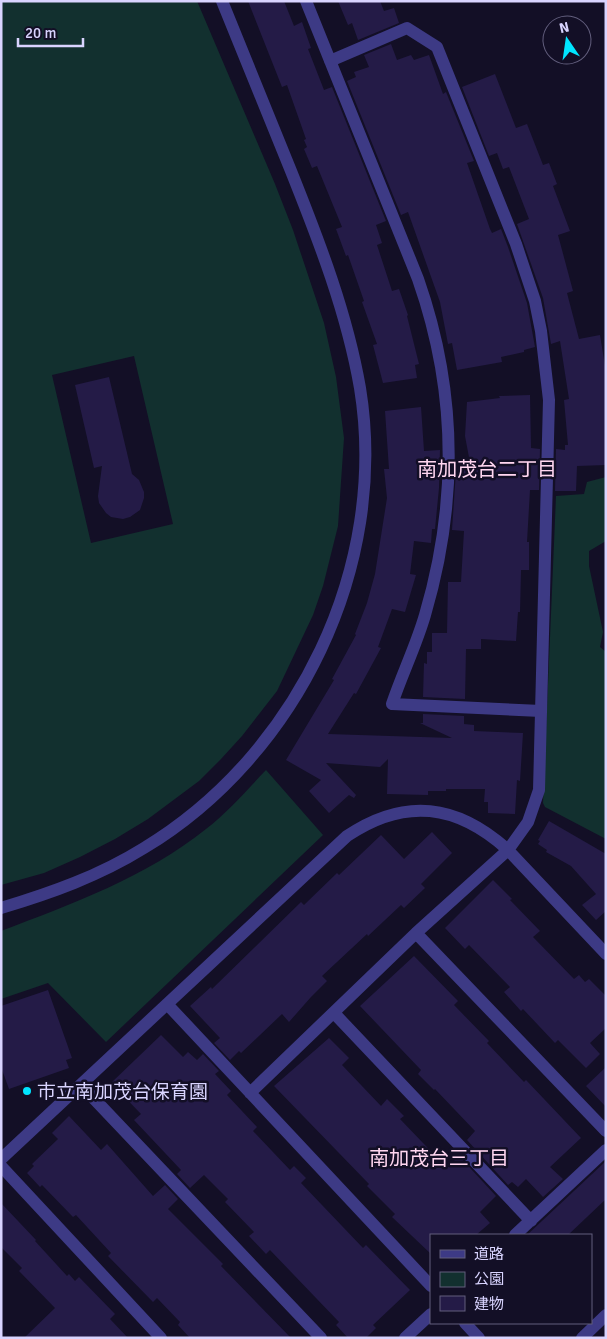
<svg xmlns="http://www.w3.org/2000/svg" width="607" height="1339" font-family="Signika,'Noto Sans JP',sans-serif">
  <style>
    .green { fill: #12302f; fill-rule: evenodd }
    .building { fill: #241b47 }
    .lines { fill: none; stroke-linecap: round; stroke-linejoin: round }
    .minor { stroke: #3d3a85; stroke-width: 12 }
    .poi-dot { fill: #00e5ff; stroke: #130f26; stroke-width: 2 }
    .labels { text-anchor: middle; stroke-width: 5; stroke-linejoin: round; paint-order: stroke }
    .poi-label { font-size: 19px; fill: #d9d4ff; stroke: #130f26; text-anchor: start }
    .neighbourhood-label { font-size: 20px; fill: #ffd6f0; stroke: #130f26 }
  </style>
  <rect width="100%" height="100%" fill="#130f26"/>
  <!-- green -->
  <path class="green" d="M1 1H197L275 184 293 230 324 323 336 377 344 438 338 526 323 586 313 615 277 691 242 736 221 759 199 781 148 819 115 839 80 857 44 873 1 885ZM134 356 173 524 91 543 52 375Z
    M606 477V541L589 551V566L603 632 600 647 606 652V839L545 807 543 803 556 496 584 494 587 482Z
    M266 770 323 835 106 1042 48 983 1 999V931C72 904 146 877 206 829 228 812 247 790 266 770Z"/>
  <!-- building -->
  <path class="building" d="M248 1H284L294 26 302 22 311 48 308 49 324 90 332 87 386 221 376 225 382 243 377 245 392 291 399 289 408 315 407 316 419 364 415 365 417 378 383 383 373 345 377 344 362 302 364 301 348 255 346 256 336 229 342 227 317 166 312 168 304 149 307 147 304 140 306 139 287 85 282 87Z
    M338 1H380L384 11 394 8 399 23 358 40 352 23 348 25Z
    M391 44 397 60 411 55 414 60 429 55 443 94 446 92 474 161 467 163 490 229 492 233 501 229 508 247 527 303 535 347 524 350V352L501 357 502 362 457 370 452 343 448 344 440 302 408 212 401 215 347 81 356 77 354 72 369 67 364 55Z
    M495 74 516 128 527 124 543 165 549 163 557 184 553 186 570 231 558 235 573 291 567 293 579 339 600 335 606 372V465L577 466 576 491H555L556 449 565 450V445H568L564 400 569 399 560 341 551 344 543 298 517 224 529 219 509 167 503 169 497 153 489 156 462 87Z
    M109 377 132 474 139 480 144 492V498L140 510 130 517 123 519 111 517 106 513 99 503 98 496 102 466 94 468 75 385Z
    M530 395 531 448 540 449 539 490H530L527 542H529V570H521L520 612H518L516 641 481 639V649H466L465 699 423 697 424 663 427 664V652H432V633H447L448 582H461L464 531 452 530 456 471 471 468 465 436 467 402 500 398 499 396Z
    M421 407 424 451 440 450 439 488 435 529H432L431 543 414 541 410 574 416 575 405 612 392 609 378 647 381 648 356 694 354 693 328 734 452 738 420 723H423V714L464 716V724L474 725V731L523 733 520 781 517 780 515 814 488 813V802H484L485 789H446V791H428V795L387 794 388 759 380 767 326 763 356 795 354 798 349 795 329 813 309 791 321 780 286 760 334 680 332 679 356 635 355 634 367 603 375 574 387 498 384 469H389L385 411Z
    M549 821 606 854V911L596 920 582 905 596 894 571 866 546 852 547 850 538 844 540 841 538 840Z
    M432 832 452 853 421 884 425 888 404 908 401 905 368 936 367 934 322 976 327 981 311 997 289 1022 282 1014 241 1053 239 1051 230 1060 214 1043 220 1038 190 1006 211 987 212 989 301 902 304 905 337 873 339 875 381 835 404 859Z
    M493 880 512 899 510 900 540 931 533 937 574 979 579 975 585 982 589 979 606 996V1028L590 1043 600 1054 586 1068 558 1040 555 1043 523 1009 521 1011 504 992 510 987 469 945 465 949 445 928Z
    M414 956 458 1001 454 1005 489 1041 487 1043 524 1082 526 1080 581 1138 550 1167 563 1179 543 1197 526 1179 518 1187 512 1182 508 1185 467 1140 475 1131 435 1089 434 1090 418 1074 421 1070 360 1006Z
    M48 990 72 1058 66 1060 69 1068 9 1089 1 1067V1006Z
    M161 1035 183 1057 188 1052 197 1060 203 1054 219 1071 215 1074 231 1091 227 1095 257 1127 253 1131 290 1170 294 1166 306 1178 301 1183 363 1248 366 1245 410 1290 373 1325 376 1328 366 1338H348L336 1325 339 1322 270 1250 266 1254 249 1236 254 1232 225 1202 228 1199 204 1175 190 1188 177 1174 181 1170 134 1120 141 1114 111 1083Z
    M329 1038 349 1058 342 1065 381 1106 387 1099 404 1116 400 1119 447 1168 459 1156 496 1196 480 1212 490 1223 476 1235H431V1254L392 1217 395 1214 367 1186 369 1184 274 1086Z
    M606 1067V1107L586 1086Z
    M69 1116 101 1150 107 1144 153 1196 165 1185 178 1199 168 1209 223 1264 221 1266 291 1338H190L178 1325 180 1322 157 1298 153 1302 108 1256 111 1253 76 1215 73 1217 42 1185 40 1187 27 1173 34 1166 32 1164 58 1139 52 1133Z
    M606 1161V1199L568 1235H527Z
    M1 1203 36 1240 35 1241 67 1276 69 1274 75 1281 79 1277 115 1314 110 1319 128 1338H24L55 1308 19 1271 22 1268 1 1247Z"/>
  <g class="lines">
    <!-- minor -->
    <path class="minor" d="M306 1 418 279C457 390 458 503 425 615 416 646 402 674 392 704L541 711
      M1 908C51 893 99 876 144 848 298 755 389 566 360 388 347 313 319 241 291 171 268 115 245 58 222 1
      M416 933 606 1131
      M167 1004 431 1286
      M334 1013 531 1221
      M81 1085 321 1338
      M250 1093 416 933 508 850 528 822 539 790 549 400 541 331 535 301 516 244 437 47 407 28 330 61
      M1 1159 347 836C405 797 457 804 508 850L606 954
      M1 1166 161 1338
      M515 1235 606 1150
      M465 1323 479 1338
      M405 1338 431 1314
      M582 1338 606 1315"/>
  </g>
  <!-- markers -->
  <circle class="poi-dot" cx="27" cy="1091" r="5"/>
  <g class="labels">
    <!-- poi labels -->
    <g class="poi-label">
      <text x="37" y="1098">市立南加茂台保育園</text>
    </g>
    <!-- neighbourhood labels -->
    <g class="neighbourhood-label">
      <text x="487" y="476">南加茂台二丁目</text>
      <text x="439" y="1165">南加茂台三丁目</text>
    </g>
  </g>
  <!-- border -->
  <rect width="607" height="1339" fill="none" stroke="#d9d4ff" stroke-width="5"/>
  <!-- legend -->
  <rect x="430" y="1234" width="162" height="90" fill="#130f26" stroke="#625e7d"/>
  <rect x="440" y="1250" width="25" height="8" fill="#3d3a85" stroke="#625e7d"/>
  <text x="474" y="1259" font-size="15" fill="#d9d4ff">道路</text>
  <rect x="440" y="1272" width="25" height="15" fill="#12302f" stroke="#625e7d"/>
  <text x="474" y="1284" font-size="15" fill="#d9d4ff">公園</text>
  <rect x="440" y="1296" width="25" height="15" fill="#241b47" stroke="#625e7d"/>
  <text x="474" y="1309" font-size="15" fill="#d9d4ff">建物</text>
  <!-- north arrow -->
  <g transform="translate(567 40) rotate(347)"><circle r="24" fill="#130f26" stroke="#625e7d"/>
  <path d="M0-4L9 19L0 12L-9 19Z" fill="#00e5ff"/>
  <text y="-8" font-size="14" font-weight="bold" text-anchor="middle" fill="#d9d4ff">N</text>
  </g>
  <!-- scale -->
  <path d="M18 38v8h65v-8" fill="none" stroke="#d9d4ff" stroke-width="2.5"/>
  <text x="25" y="38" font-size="15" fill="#d9d4ff" stroke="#130f26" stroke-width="4" paint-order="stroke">20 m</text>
</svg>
